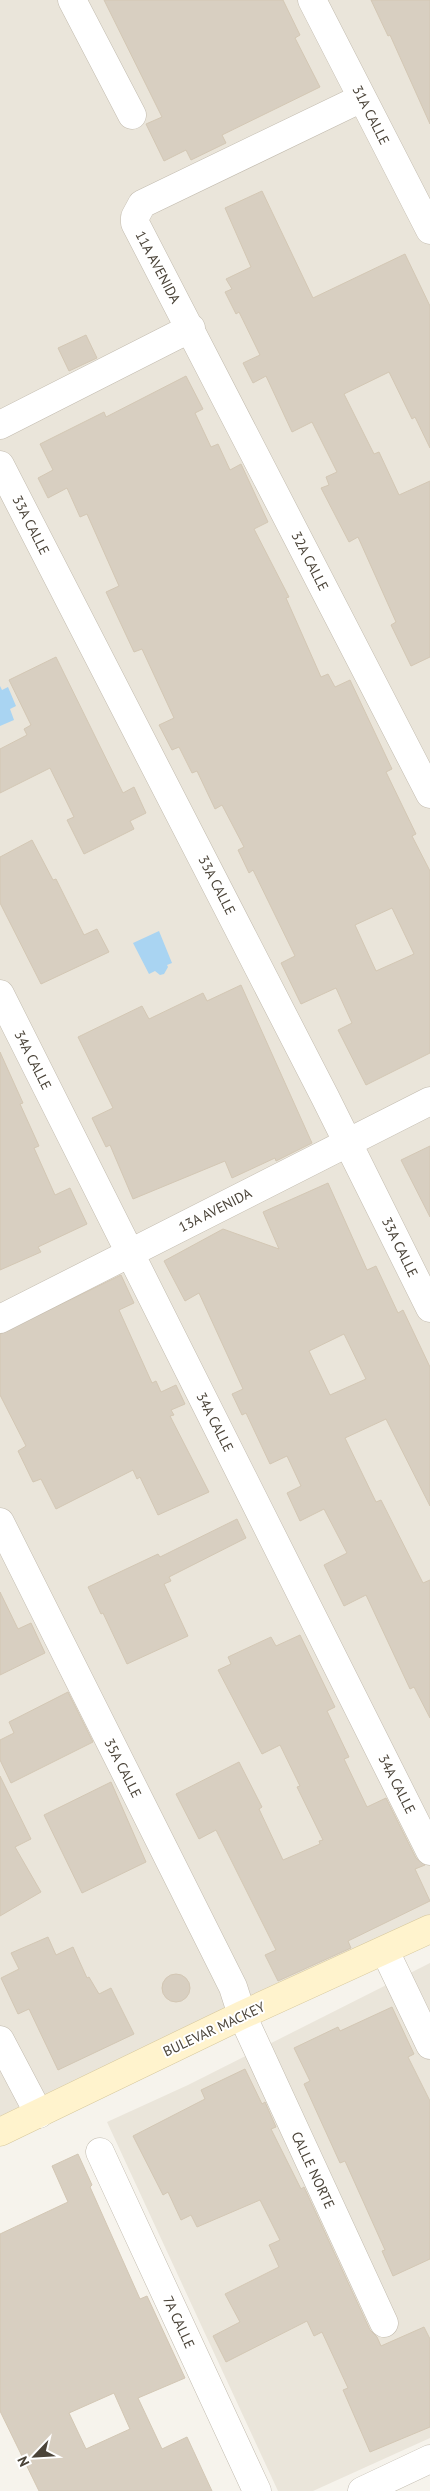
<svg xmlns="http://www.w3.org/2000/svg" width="430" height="2491" font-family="'PT Sans',sans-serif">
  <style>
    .residential { fill: #eae5da }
    .water { fill: #a9d4f2 }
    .building { fill: #d8cfc1; stroke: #d3c7b4; fill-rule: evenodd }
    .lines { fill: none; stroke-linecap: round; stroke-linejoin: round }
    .street-casing { stroke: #c2bbae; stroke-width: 29 }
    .secondary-casing { stroke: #d6c79b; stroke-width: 29 }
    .street { stroke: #fff; stroke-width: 28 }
    .secondary { stroke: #fff3cd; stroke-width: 28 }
    .labels { text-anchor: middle; stroke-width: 4; stroke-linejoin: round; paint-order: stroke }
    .street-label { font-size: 14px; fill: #4b4439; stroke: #fff }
  </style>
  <rect width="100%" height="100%" fill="#f6f3ec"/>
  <!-- residential -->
  <path class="residential" d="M0 0H430V1915L0 2117Z
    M430 1963V2438L313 2491H278L107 2122 188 2085Z"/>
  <!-- water -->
  <path class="water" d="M0 686 2 690 8 687 16 706 10 709 14 720 0 726Z
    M159 931 172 963 167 965 168 967 164 974 160 975 155 971 149 974 133 943Z"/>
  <!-- building -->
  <path class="building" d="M104 0H283L300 35 295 38 320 87 222 135 226 143 191 160 186 150 164 161 146 124 162 117Z
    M371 0H430V124L390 35 388 36Z
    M262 191 313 298 405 254 430 306V448L415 417 412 419 389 372 344 394 374 454 379 452 399 495 430 481V657L411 666 391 625 396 622 358 537 349 542 321 488 329 485 326 477 337 472 312 422 292 432 266 376 253 383 243 363 260 355 239 312 236 314 225 292 232 289 226 279 251 267 225 208Z
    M86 335 97 358 69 371 58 348Z
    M186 376 203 409 195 413 211 447 218 444 230 470 241 464 268 522 254 529 289 597 286 598 321 677 328 674 335 687 350 680 392 769 386 772 416 834 412 836 430 871V1053L366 1085 338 1030 352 1023 336 988 301 1004 281 963 295 956 253 870 249 873 238 850 244 847 222 805 215 809 197 771 192 773 179 747 172 750 159 725 174 718 142 649 134 652 106 592 119 586 87 514 80 517 67 488 48 498 38 478 53 470 40 444 104 412 106 417ZM392 908 414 954 376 971 355 925Z
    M56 657 123 793 134 787 146 813 130 821 134 829 84 854 67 820 74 817 50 768 0 793V749L27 735 24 729 31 725 9 680Z
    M32 840 53 880 56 879 84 935 97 929 109 952 41 984 0 903V857Z
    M241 985 312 1143 276 1161 275 1158 232 1178 225 1161 133 1199 110 1145 106 1147 92 1118 113 1108 78 1037 142 1006 149 1019 203 993 207 1001Z
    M0 1052 23 1103 20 1104 39 1146 34 1148 55 1195 70 1188 87 1224 38 1247 41 1252 0 1270Z
    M430 1146V1217L401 1160Z
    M328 1183 367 1270 376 1266 398 1313 403 1310 430 1367V1506L386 1419 345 1438 376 1502 381 1500 423 1583 430 1580V1718L414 1687 410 1689 366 1595 344 1606 324 1565 347 1553 324 1509 300 1521 287 1493 301 1486 287 1456 270 1464 246 1413 242 1415 232 1394 243 1389 199 1293 185 1301 164 1261 223 1229 279 1249 263 1212ZM344 1334 366 1379 330 1395 309 1351Z
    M121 1275 134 1303 119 1310 152 1383 156 1381 161 1392 176 1385 185 1404 171 1410 174 1415 170 1416 209 1492 158 1515 140 1477 137 1479 133 1470 56 1509 41 1479 33 1482 18 1451 26 1446 0 1395V1334Z
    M237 1519 246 1538 169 1577 171 1581 164 1584 188 1636 127 1664 103 1613 101 1614 88 1587 158 1554 160 1557Z
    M0 1592 18 1629 31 1623 45 1653 0 1675Z
    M300 1635 335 1707 327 1711 349 1757 344 1759 367 1807 386 1798 416 1858 425 1865 415 1869 430 1901 348 1941 351 1948 278 1981 265 1955 276 1950 216 1830 199 1839 176 1794 239 1762 262 1807 259 1809 283 1860 320 1844 319 1841 323 1840 297 1787 300 1786 280 1745 262 1754 218 1670 231 1664 228 1657 271 1637 276 1646Z
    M68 1692 93 1742 11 1783 0 1760V1740L14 1733 9 1722Z
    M0 1776 31 1839 15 1847 41 1892 0 1916Z
    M111 1782 146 1862 82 1893 44 1815Z
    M48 1937 56 1955 73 1947 87 1978 89 1977 99 1994 111 1988 134 2034 58 2070 29 2009 18 2014 1 1978 19 1969 11 1953Z
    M162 1988a14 14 0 1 1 28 0a14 14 0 1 1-28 0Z
    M392 2007 414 2054 408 2057 430 2101V2259L393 2276 382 2251 385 2250 345 2161 340 2163 304 2084 310 2081 294 2048 338 2027 340 2031Z
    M245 2069 262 2104 265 2102 276 2127 271 2129 301 2189 304 2187 370 2330 377 2337 381 2346 424 2327 430 2339V2427L370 2452 343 2390 348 2388 322 2332 314 2336 307 2321 226 2362 213 2336 240 2322 225 2294 279 2267 269 2245 280 2240 260 2200 197 2227 191 2215 181 2220 168 2192 163 2195 133 2136 205 2099 201 2090Z
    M78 2154 92 2185 90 2187 140 2299 147 2296 185 2378 138 2398 162 2449 187 2437 212 2491H39L0 2411V2234L68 2202 52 2166ZM114 2393 130 2429 86 2449 69 2413Z"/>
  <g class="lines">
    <defs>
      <path id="street" d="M72 0 132 115
        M312 0 430 230
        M362 98 142 204 135 217V223L430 794
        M0 425 191 328
        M0 465 325 1097 430 1308
        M0 994 430 1851
        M0 1319 430 1101
        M0 1522 233 1987 242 2015 384 2323
        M385 1951 430 2045
        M0 2040 39 2114
        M100 2152 257 2491
        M362 2491 430 2459"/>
      <path id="secondary" d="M0 2132 242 2015 430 1929"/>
    </defs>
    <!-- street casing -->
    <use href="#street" class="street-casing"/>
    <!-- secondary casing -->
    <use href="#secondary" class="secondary-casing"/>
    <!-- street -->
    <use href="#street" class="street"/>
    <!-- secondary -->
    <use href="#secondary" class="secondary"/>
  </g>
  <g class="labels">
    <!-- street labels -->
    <g class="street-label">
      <text transform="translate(371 115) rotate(63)" y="5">31A CALLE</text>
      <text transform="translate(158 267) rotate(62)" y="5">11A AVENIDA</text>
      <text transform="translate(31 525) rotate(63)" y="5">33A CALLE</text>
      <text transform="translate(310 561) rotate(63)" y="5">32A CALLE</text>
      <text transform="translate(217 885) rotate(63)" y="5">33A CALLE</text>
      <text transform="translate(33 1060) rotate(63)" y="5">34A CALLE</text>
      <text transform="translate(215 1210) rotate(-27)" y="5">13A AVENIDA</text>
      <text transform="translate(400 1247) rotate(64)" y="5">33A CALLE</text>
      <text transform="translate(215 1422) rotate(63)" y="5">34A CALLE</text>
      <text transform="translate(123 1768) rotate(63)" y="5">35A CALLE</text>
      <text transform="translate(397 1784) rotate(63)" y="5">34A CALLE</text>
      <text transform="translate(214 2029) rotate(-25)" y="5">BULEVAR MACKEY</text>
      <text transform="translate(313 2170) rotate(65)" y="5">CALLE NORTE</text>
      <text transform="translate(179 2322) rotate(65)" y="5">7A CALLE</text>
    </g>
  </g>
  <!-- north arrow -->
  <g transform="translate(35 2456) rotate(245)" stroke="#ffffff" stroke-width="4" paint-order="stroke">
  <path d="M0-4L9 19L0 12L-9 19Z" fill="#4b4439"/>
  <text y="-8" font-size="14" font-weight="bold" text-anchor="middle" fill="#4b4439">N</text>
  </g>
</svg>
